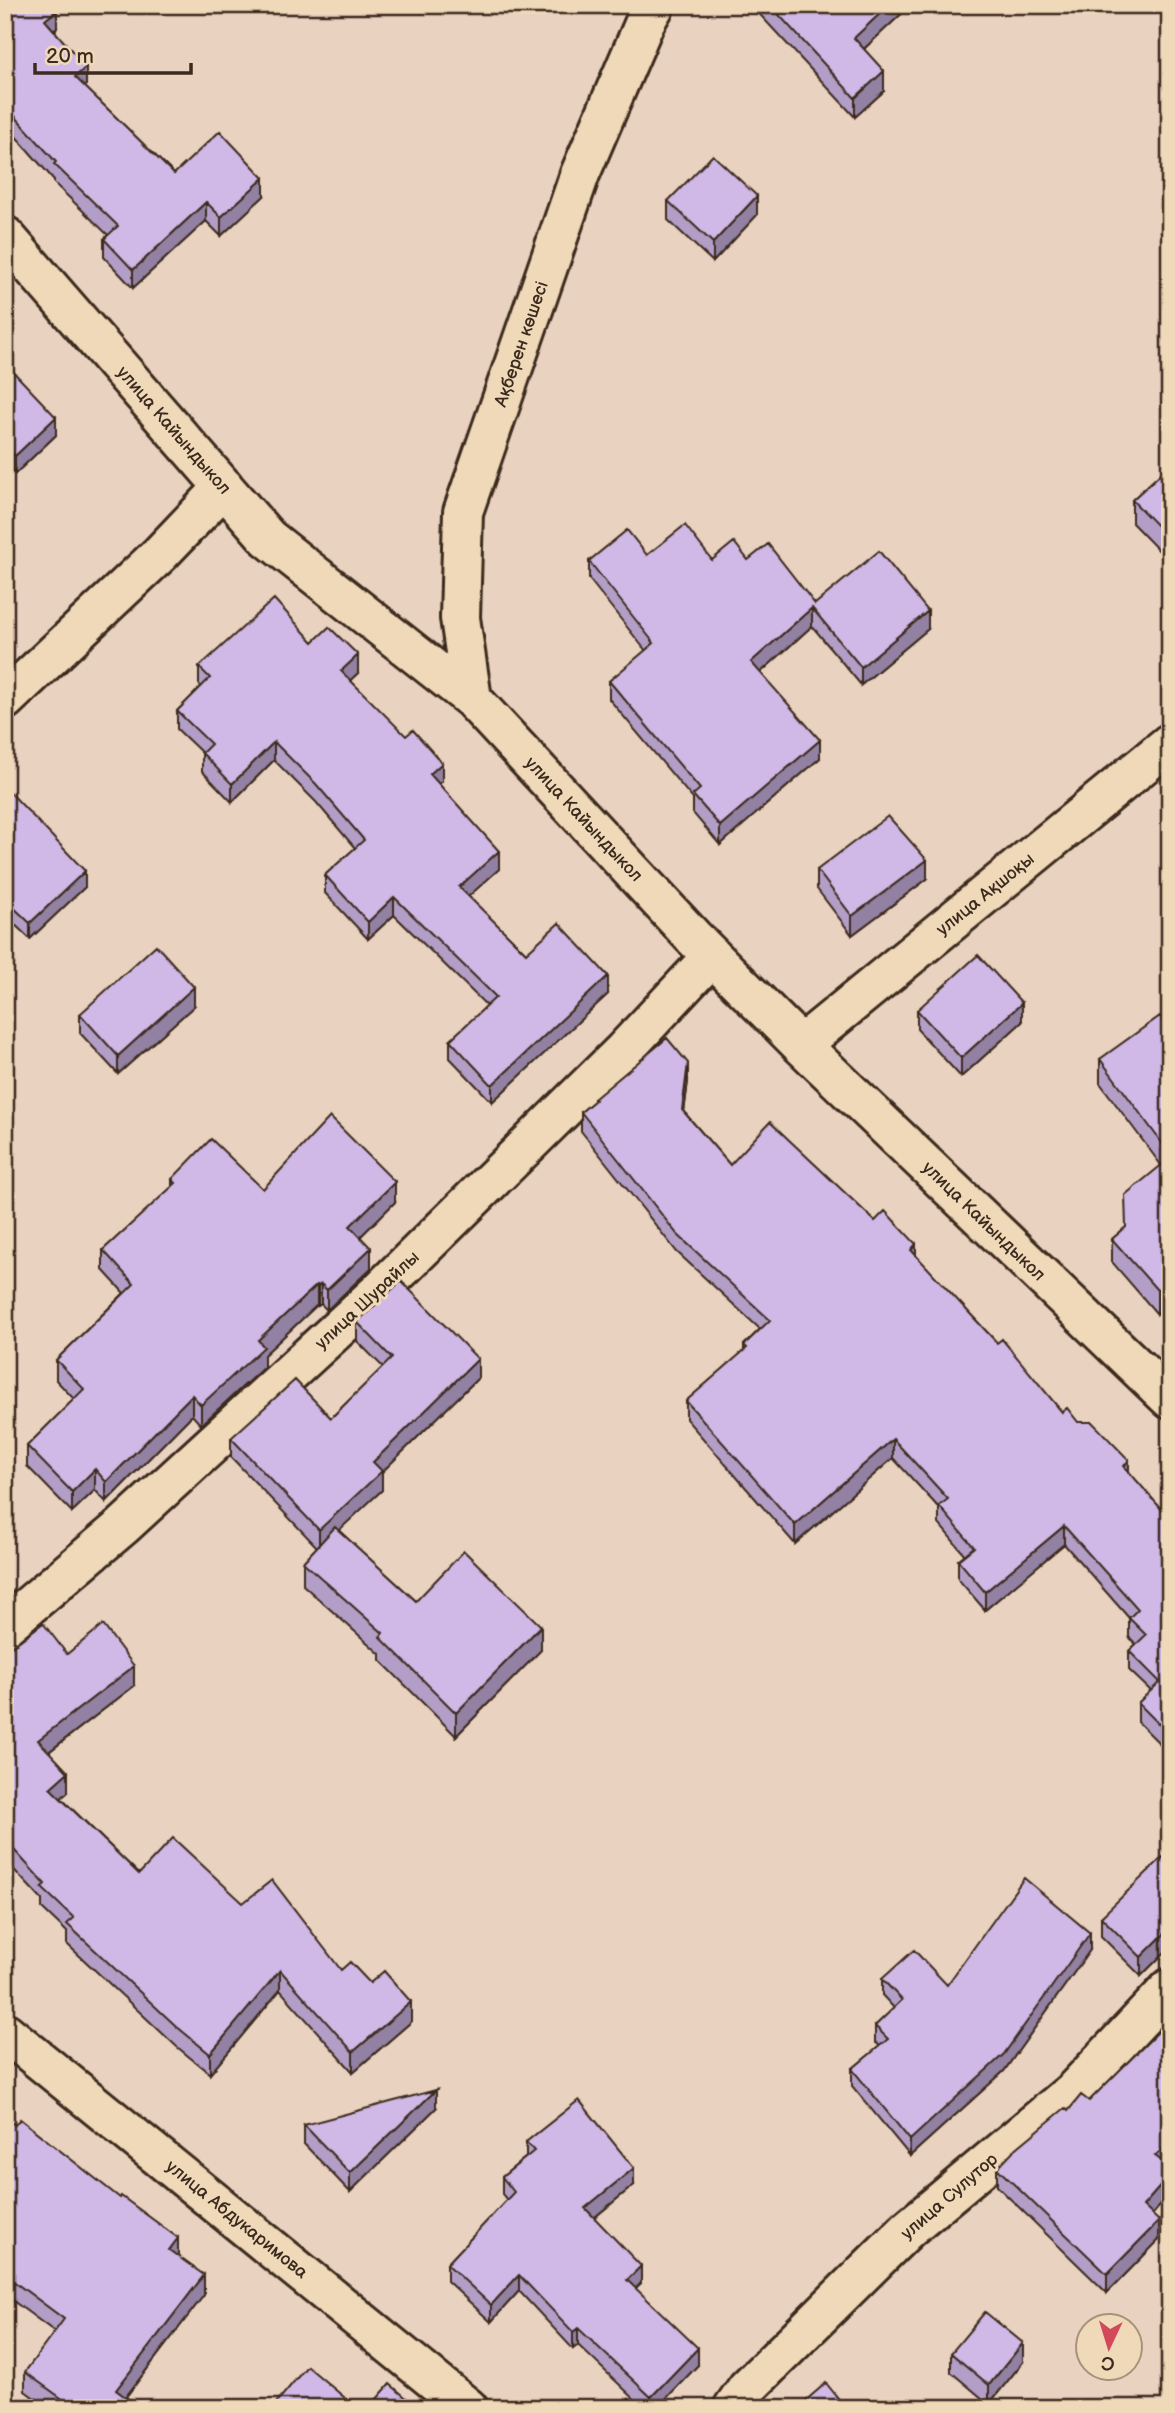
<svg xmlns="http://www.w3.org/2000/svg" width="1175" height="2413" font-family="'Balsamiq Sans',sans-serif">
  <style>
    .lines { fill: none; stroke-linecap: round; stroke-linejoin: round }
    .minor-casing { stroke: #3b2a1e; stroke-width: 44 }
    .minor { stroke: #f0d9b8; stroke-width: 38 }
    .wall { fill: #b39ec7; stroke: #3b2a1e; stroke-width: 2 }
    .shaded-wall { fill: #9281a2; stroke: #3b2a1e; stroke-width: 2 }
    .building { fill: #d0b8e7; stroke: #3b2a1e; stroke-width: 2 }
    .labels { text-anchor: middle; stroke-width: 6; stroke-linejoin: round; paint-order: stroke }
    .street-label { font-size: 18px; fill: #3b2a1e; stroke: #f0d9b8 }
  </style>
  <rect width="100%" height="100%" fill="#ead2c1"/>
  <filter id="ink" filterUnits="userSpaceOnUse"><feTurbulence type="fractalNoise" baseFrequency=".0143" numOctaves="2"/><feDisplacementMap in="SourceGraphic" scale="14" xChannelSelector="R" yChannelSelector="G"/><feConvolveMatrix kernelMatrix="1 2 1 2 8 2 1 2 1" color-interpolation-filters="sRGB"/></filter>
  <g filter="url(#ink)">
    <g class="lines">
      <defs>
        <path id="minor" d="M5 236 268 538 472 699 693 937 801 1045 1170 1399
          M472 699 460 618 463 512 580 174 645 22 655 5
          M5 700 160 554 224 487
          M801 1045 1170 743
          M5 1626 123 1526 376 1294 623 1051 712 956
          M5 2032 468 2408
          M733 2408 747 2388 908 2229 1073 2091 1170 1988"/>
      </defs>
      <!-- minor casing -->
      <use href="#minor" class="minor-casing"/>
      <!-- minor -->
      <use href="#minor" class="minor"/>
    </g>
    <!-- wall -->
    <path class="wall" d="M5 5 57 28 55 31 86 85 85 87 174 174 264 196 221 236 206 221 133 288 104 257V239L108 235 54 183V180L5 124Z
      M751 5H911L864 49 884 91 855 117Z
      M668 201 757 215 713 262 668 220Z
      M5 363 56 435 15 474 5 463Z
      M1170 465V562L1132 523V500Z
      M647 555 712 560H748L815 604 928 629 861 685 812 626 760 673 820 758 720 845 693 813V799L609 699V681L646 651 589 579V561Z
      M313 642 358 673 350 680 442 781 439 784 499 869 468 896 526 953 608 994 492 1102 450 1058V1040L487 1006 394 915 368 939 325 893V875L355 848 316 802 274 760 232 802 202 771V753L177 729V711L201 687 199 684V667Z
      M5 787 85 887 30 939 10 920 5 925Z
      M817 870 927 879 852 935 817 889Z
      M194 1006 118 1074 80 1033V1014Z
      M917 1010 1022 1022 961 1077 917 1029Z
      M1170 1029V1302L1157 1314 1112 1262V1239L1126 1227 1161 1165 1100 1083V1059Z
      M688 1081 684 1112 730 1165 875 1221 916 1256 1062 1412 1078 1422 1129 1472 1170 1519V1754L1138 1722V1703L1151 1691 1129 1670V1651L1136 1644 1129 1637V1618L1064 1544 985 1610 958 1579V1560L965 1555 939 1524V1508L893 1458 795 1544 686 1419V1401L744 1351V1345L760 1329 677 1252 581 1131V1112L594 1101V1099Z
      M172 1179 395 1202 360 1237 371 1268 327 1310 321 1304 318 1306 317 1305 264 1355V1367L201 1425 192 1415 106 1502 95 1490 72 1512 27 1466V1446L74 1399 56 1380V1360L124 1293 103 1270V1250L172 1187Z
      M357 1322 478 1378 382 1472V1490L338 1530 416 1601 541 1650 456 1736 380 1660V1654L303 1585V1562L317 1547 231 1457V1438L331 1418 383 1367 357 1341Z
      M5 1652 67 1654 134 1686 49 1752 68 1792 61 1798 139 1874 243 1903 341 1970 370 1983 411 2022 353 2072 280 1990 210 2074 176 2046 67 1944V1932L42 1908V1900L5 1860Z
      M1170 1864V1947L1141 1976 1101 1936V1917Z
      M1090 1950 1004 2071 910 2156 852 2086V2069L880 2046 875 2042V2026L894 2008 882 1995V1979L947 1985Z
      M1170 2020V2161L1166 2164 1170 2167V2194L1152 2215 1159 2240 1107 2293 997 2186V2168L1068 2111 1089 2101Z
      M436 2108 350 2192 304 2144V2125Z
      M5 2118 178 2256 204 2295 126 2397 140 2408H48L25 2391V2372L55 2332 5 2295Z
      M526 2142 634 2185 594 2218 641 2283 635 2288 698 2365 657 2408H644L578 2345 573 2349 519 2291 491 2322 447 2281V2264L507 2200 502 2194V2177L526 2157Z
      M951 2353 1023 2362 989 2404 951 2372Z"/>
    <!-- shaded-wall -->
    <path class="shaded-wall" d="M889 5H911L854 58V38Z
      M57 10V28L45 39V20Z
      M86 67V85L75 95V77Z
      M884 71V91L855 117V98Z
      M264 178V196L221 236V217Z
      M757 196V215L713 262V243Z
      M206 202V221L133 288V270Z
      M56 417V435L15 474V456Z
      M812 608V626L751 681V662Z
      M928 611V629L861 685V667Z
      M358 655V673L341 689V671Z
      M820 740V758L720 845V826Z
      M274 742V760L232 802V784Z
      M442 763V781L430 791V774Z
      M499 851V869L459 905V887Z
      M927 860V879L852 935V916Z
      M85 871V887L30 939V923Z
      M394 897V915L368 939V922Z
      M10 904V920L5 925V909Z
      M608 976V994L492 1102V1085Z
      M194 987V1006L118 1074V1056Z
      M1022 1003V1022L961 1077V1058Z
      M688 1063V1081L682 1129V1110Z
      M395 1182V1202L350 1247V1226Z
      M916 1244V1263L911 1250Z
      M371 1248V1268L327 1310V1290Z
      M1170 1279V1302L1157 1314V1290Z
      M321 1284V1304L318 1306V1286Z
      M317 1285V1305L264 1355V1367L201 1425V1405L258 1340Z
      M478 1359V1378L382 1472V1490L319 1549V1530L373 1462Z
      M192 1395V1415L106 1502V1482Z
      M893 1439V1458L795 1544V1525Z
      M1129 1460V1479L1124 1466Z
      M95 1469V1490L72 1512V1492Z
      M1064 1526V1544L985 1610V1592Z
      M541 1626V1650L456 1736V1713Z
      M134 1666V1686L38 1760V1740Z
      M68 1772V1792L50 1808V1788Z
      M1170 1928V1947L1141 1976V1957Z
      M1090 1933V1950L1004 2071 910 2156V2140Z
      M280 1970V1990L210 2074V2054Z
      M411 2002V2022L353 2072V2052Z
      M436 2090V2108L350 2192V2173Z
      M1170 2142V2161L1155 2174V2156Z
      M634 2168V2185L585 2225V2208Z
      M1170 2175V2194L1143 2225V2206Z
      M1159 2221V2240L1107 2293V2274Z
      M178 2238V2257L169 2250Z
      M641 2266V2283L627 2297V2280Z
      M204 2275V2295L117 2408 116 2390Z
      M519 2275V2291L491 2322V2305Z
      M578 2328V2345L573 2349V2332Z
      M1023 2343V2362L989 2404V2385Z
      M698 2348V2365L657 2408H651V2397Z"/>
    <!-- building -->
    <path class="building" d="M5 5H54L57 10 45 20 86 67 75 77 174 174 220 131 264 178 221 217 206 202 133 270 104 239 118 226 54 164 56 162 5 105Z
      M770 5H889L854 38 884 71 855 98Z
      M713 155 757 196 713 243 668 201Z
      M5 363 56 417 15 456 5 446Z
      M1170 465V539L1132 500Z
      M685 525 712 560 734 542 748 560 768 544 815 604 879 551 928 611 861 667 812 608 751 662 820 740 720 826 693 795 700 789 609 681 654 643 589 561 627 530 647 555Z
      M274 599 313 642 329 627 358 655 341 671 406 736 413 730 442 763 430 774 499 851 459 887 526 953 559 923 608 976 492 1085 450 1040 496 997 394 897 368 922 325 875 364 840 316 784 274 742 232 784 202 753 211 744 177 711 210 678 199 667Z
      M5 787 85 871 30 923 10 904 5 909Z
      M888 816 927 860 852 916 817 870Z
      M156 945 194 987 118 1056 80 1014Z
      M978 955 1022 1003 961 1058 917 1010Z
      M1160 1016 1170 1029V1154L1100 1059Z
      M667 1038 688 1063 682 1110 730 1165 770 1122 875 1221 885 1211 916 1244 911 1250 997 1343 1002 1339 1062 1412 1067 1408 1078 1422H1092L1129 1460 1124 1466 1170 1519V1735L1138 1703 1160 1682 1129 1651 1146 1635 1129 1618 1138 1609 1064 1526 985 1592 958 1560 974 1547 939 1506 948 1499 893 1439 795 1525 686 1401 747 1348 744 1345 770 1320 677 1234 581 1112 595 1100 594 1099Z
      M330 1117 395 1182 350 1226 371 1248 327 1290 321 1284 318 1286 317 1285 258 1340 264 1347 201 1405 192 1395 106 1482 95 1469 72 1492 27 1446 84 1389 56 1360 134 1284 103 1250 176 1183 172 1179 211 1139 263 1189Z
      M1170 1158V1279L1157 1290 1112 1239 1126 1227 1125 1195Z
      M401 1281 478 1359 373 1462 382 1471 319 1530 231 1438 295 1380 331 1418 392 1358 357 1322Z
      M335 1527 416 1601 464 1551 541 1626 456 1713 380 1637 383 1633 303 1562Z
      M43 1623 67 1654 103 1625 134 1666 38 1740 68 1772 50 1788 139 1874 173 1838 243 1903 272 1880 341 1970 350 1962 370 1983 384 1971 411 2002 353 2052 280 1970 210 2054 176 2026 67 1924 74 1918 42 1888 45 1884 5 1840V1652Z
      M1163 1857 1170 1864V1928L1141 1957 1101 1917Z
      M1024 1878 1090 1933 1004 2054 910 2140 852 2069 888 2039 875 2026 902 2000 882 1979 914 1950 947 1985Z
      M1170 2020V2142L1155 2156 1170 2167V2175L1143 2206 1159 2221 1107 2274 997 2168 1013 2151 1065 2108 1068 2111 1081 2095 1089 2101Z
      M436 2090 350 2173 304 2125Z
      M579 2100 634 2168 585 2208 641 2266 627 2280 698 2348 651 2397 578 2328 573 2332 519 2275 491 2305 447 2264 514 2192 502 2177 534 2151 526 2142Z
      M5 2118 15 2125 20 2119 120 2198 121 2196 178 2238 169 2250 204 2275 116 2390 140 2408H75L25 2372 64 2319 5 2275Z
      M985 2312 1023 2343 989 2385 951 2353Z
      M307 2366 357 2408H272Z
      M826 2383 846 2408H797Z
      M390 2384 418 2408H369Z"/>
  </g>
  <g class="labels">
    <!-- street labels -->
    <g class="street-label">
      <text transform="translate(521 344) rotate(-71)" y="6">Ақберен көшесі</text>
      <text transform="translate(174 430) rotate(49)" y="6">улица Кайындыкол</text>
      <text transform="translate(584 819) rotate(47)" y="6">улица Кайындыкол</text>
      <text transform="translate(985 894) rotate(-39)" y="6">улица Ақшоқы</text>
      <text transform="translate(984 1221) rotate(44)" y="6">улица Кайындыкол</text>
      <text transform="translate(367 1300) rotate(-43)" y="6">улица Шурайлы</text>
      <text transform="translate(949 2196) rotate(-41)" y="6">улица Сулутор</text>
      <text transform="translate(237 2219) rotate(39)" y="6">улица Абдукаримова</text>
    </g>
  </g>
  <!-- margin -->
  <rect width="1175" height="2413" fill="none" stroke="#f0d9b8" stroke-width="28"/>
  <rect x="14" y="14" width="1147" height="2385" fill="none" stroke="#3b2a1e" stroke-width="2.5" filter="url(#ink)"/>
  <!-- north arrow -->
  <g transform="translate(1109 2347) rotate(184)"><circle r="33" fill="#f0d9b8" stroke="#a8937a" stroke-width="2"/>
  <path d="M0-5L12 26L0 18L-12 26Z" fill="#d1495b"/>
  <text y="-10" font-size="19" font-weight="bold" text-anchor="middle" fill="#3b2a1e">С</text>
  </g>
  <!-- scale -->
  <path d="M35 63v10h156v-10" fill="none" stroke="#3b2a1e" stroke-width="3.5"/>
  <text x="46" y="63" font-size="21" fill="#3b2a1e" stroke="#f0d9b8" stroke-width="5" paint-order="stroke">20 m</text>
</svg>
